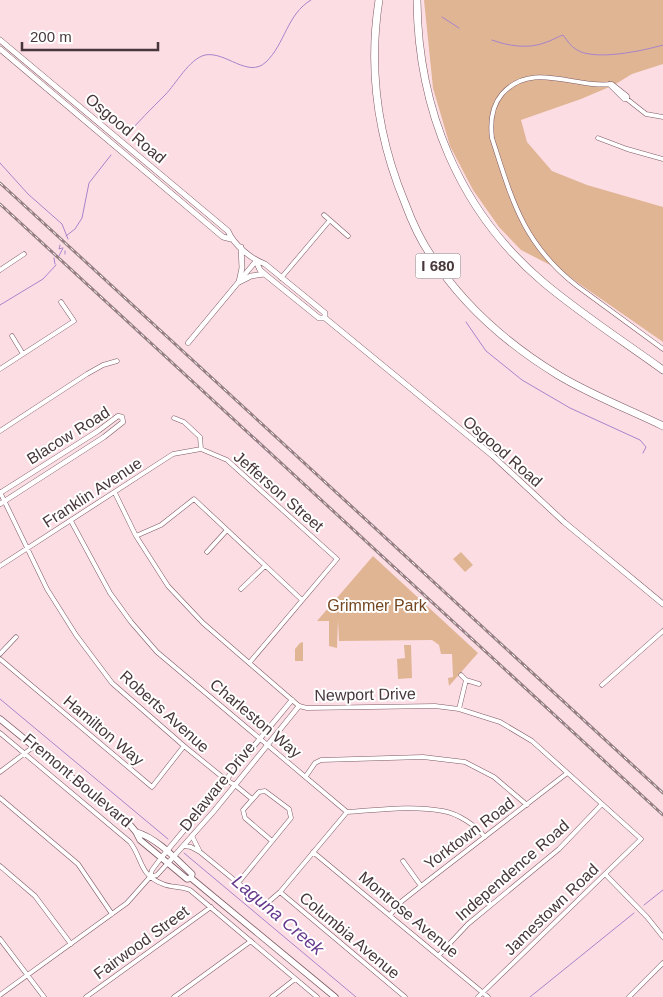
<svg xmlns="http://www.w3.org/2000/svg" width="663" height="997" font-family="Helvetica,sans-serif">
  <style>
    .green { fill: #e0b594 }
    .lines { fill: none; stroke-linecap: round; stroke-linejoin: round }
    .stream { stroke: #a784ca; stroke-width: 1 }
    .minor-casing { stroke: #7c5a63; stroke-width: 5 }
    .tertiary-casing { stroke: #7c5a63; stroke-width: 5.5 }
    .secondary-casing { stroke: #7c5a63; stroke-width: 6 }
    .primary-casing { stroke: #7c5a63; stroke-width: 7 }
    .motorway-casing { stroke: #7c5a63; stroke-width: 8 }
    .minor { stroke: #fff; stroke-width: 4 }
    .tertiary { stroke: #fff; stroke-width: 4.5 }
    .secondary { stroke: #fff; stroke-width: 5 }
    .primary { stroke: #fff; stroke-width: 5.5 }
    .motorway { stroke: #fff; stroke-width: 7 }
    .rail-casing { stroke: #957e83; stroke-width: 3 }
    .rail { stroke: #fff; stroke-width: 1; stroke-dasharray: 4; stroke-linecap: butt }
    .labels { text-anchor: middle; stroke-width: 4; stroke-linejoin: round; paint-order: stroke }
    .shield { fill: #fff; stroke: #7e7376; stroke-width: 1 }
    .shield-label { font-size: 15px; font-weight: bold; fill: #47373b }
    .street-label { font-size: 16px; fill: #47373b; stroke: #fff }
    .park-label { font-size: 16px; fill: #74461f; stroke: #fff }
    .water-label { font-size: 18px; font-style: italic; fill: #66388d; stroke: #fff }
  </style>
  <rect width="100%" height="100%" fill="#fddde4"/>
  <!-- green -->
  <path class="green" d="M424 0H663V64L632 74 614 85 581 99 521 120 527 142 552 171 587 185 663 207V342L558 269 521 250 499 227 473 190 450 146 433 88Z
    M461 552 473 565 465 572 453 559Z
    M373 556 478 653 449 686 448 678 453 677 452 654H441L439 645 432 640 339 641 338 620 337 648 329 646V621H317Z
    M303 642V661H295V649L300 643Z
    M404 645H411L412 678 398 679 397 659 405 658Z"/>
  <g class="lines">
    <!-- stream -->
    <path class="stream" d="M442 17 459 28
      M492 40C508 46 528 49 544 43 551 41 557 37 563 35 567 40 571 47 577 50 595 61 642 51 663 45
      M125 137C138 122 151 109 165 95 176 84 189 59 205 55 226 51 248 79 266 62 285 44 287 14 311 0
      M0 163 28 194 62 224 68 239
      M66 236 75 229 82 218 89 183 111 155
      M60 245 59 249 62 248
      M65 254V251
      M59 256 63 248
      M54 258 55 264
      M0 305 43 279 56 265
      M466 322 486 351 522 380 570 408 640 440 646 447 643 453
      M0 699 168 839
      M184 853 356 997
      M644 905 663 890
      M530 997 634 913"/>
    <defs>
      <path id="minor" d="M609 84 624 99H627L646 114 663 117
        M627 99V96L612 84C575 89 532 60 502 94 491 107 490 122 492 138 512 200 523 244 577 286L663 349
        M598 138 627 149 663 159
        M324 215 348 236
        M0 270 24 254
        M281 278 330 220
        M12 336 23 354
        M0 369 74 321 61 302
        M174 418 184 422 200 437 201 449
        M0 431 87 374 103 365 117 361
        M201 449 227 460 337 559 250 662
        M0 492 47 589 76 635 112 683 184 746 226 780 235 785 252 799
        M115 493 136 536 168 586 203 623 299 706 307 708 435 706 459 709 500 722 532 741 641 839 478 997
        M71 521 110 593 131 622 157 652 347 812C378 810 412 805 443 811 459 814 475 825 485 837
        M136 536 161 525 194 499 302 600
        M207 552 227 530
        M0 566 173 454 201 449
        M241 589 265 566
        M0 654 16 637
        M0 659 152 787 184 746
        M466 680 479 684
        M602 685 663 631
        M459 709 466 680 461 675
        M0 733 130 842C143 859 139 875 163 884 172 888 181 886 190 890L317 997
        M0 772 33 747
        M306 776 315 763 321 760 423 757 465 762 494 777 527 805
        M0 798 78 864 112 914
        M192 836 199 850
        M184 846 191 847 200 852 265 905 280 892 347 812
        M313 852 488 997
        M403 861 421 886
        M0 866 35 896 71 944
        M605 874 647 917 663 937
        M150 877 157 875 168 863
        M238 883 291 818 289 809 265 791 259 792 243 810 245 818 272 841
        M280 892 405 997
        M390 915 402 901 421 886 566 774
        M0 939 44 997
        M439 955 468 924 559 849 602 804
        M0 995 127 903 150 877 152 870 161 858
        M86 997 211 907
        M174 997 251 941
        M272 997 295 979
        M629 997 663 963"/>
      <path id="tertiary" d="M188 343 256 261
        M0 493 98 431 118 416 122 417 123 422 104 437 0 504
        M161 858 292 700
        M168 863 214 811 299 706"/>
      <path id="secondary" d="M0 40 228 231C234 245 251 259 265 264L325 313V318L493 456 564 522 663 604
        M0 49 223 237 231 239
        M256 261 260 270 267 276 319 318H325
        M239 282 242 268 241 247
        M239 282 251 276 264 274"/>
      <path id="primary" d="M0 719 131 826 136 832 140 840 187 879 191 878 335 997
        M136 832C157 838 176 859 192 874L191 878"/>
      <path id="motorway" d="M379 0C368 70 378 138 405 203 412 222 420 240 432 257 463 305 509 345 558 375 591 395 628 409 663 426
        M417 0C418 109 459 211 543 282 581 314 623 341 663 370"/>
    </defs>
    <!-- minor casing -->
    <use href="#minor" class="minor-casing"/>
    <!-- tertiary casing -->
    <use href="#tertiary" class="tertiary-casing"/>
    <!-- secondary casing -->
    <use href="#secondary" class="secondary-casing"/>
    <!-- primary casing -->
    <use href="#primary" class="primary-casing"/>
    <!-- motorway casing -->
    <use href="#motorway" class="motorway-casing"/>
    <!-- minor -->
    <use href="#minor" class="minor"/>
    <!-- tertiary -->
    <use href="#tertiary" class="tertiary"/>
    <!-- secondary -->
    <use href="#secondary" class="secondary"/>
    <!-- primary -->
    <use href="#primary" class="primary"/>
    <!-- motorway -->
    <use href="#motorway" class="motorway"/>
    <defs>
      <path id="rail" d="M0 183 663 793
        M0 204 663 815"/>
    </defs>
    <!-- rail casing -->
    <use href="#rail" class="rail-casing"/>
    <!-- rail -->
    <use href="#rail" class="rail"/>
  </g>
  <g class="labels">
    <!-- shield labels -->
    <rect class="shield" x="415.5" y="253.5" width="45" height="25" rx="4"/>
    <g class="shield-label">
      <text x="438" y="271">I 680</text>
    </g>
    <!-- street labels -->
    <g class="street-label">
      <text transform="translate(126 128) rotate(40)" y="6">Osgood Road</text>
      <text transform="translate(68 435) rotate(-32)" y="6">Blacow Road</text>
      <text transform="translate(503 451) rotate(41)" y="6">Osgood Road</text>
      <text transform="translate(279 491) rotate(41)" y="6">Jefferson Street</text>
      <text transform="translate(92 492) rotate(-33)" y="6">Franklin Avenue</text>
      <text transform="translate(365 694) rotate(-1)" y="6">Newport Drive</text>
      <text transform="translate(165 711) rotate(42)" y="6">Roberts Avenue</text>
      <text transform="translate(256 718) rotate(40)" y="6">Charleston Way</text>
      <text transform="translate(104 730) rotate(40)" y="6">Hamilton Way</text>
      <text transform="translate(78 780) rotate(40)" y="6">Fremont Boulevard</text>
      <text transform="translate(217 786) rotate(-51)" y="6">Delaware Drive</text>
      <text transform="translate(469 833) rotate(-37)" y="6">Yorktown Road</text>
      <text transform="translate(512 870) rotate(-41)" y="6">Independence Road</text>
      <text transform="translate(551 909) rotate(-44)" y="6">Jamestown Road</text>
      <text transform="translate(409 914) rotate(40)" y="6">Montrose Avenue</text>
      <text transform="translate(350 935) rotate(40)" y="6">Columbia Avenue</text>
      <text transform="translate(141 942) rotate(-36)" y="6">Fairwood Street</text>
    </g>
    <!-- park labels -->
    <g class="park-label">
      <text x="377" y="611">Grimmer Park</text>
    </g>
    <!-- water labels -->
    <g class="water-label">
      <text transform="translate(278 915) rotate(40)" y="6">Laguna Creek</text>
    </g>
  </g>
  <!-- scale -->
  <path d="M22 42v8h136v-8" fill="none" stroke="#47373b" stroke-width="2.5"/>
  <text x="30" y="42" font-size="15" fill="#47373b" stroke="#ffffff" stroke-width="4" paint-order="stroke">200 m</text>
</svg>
